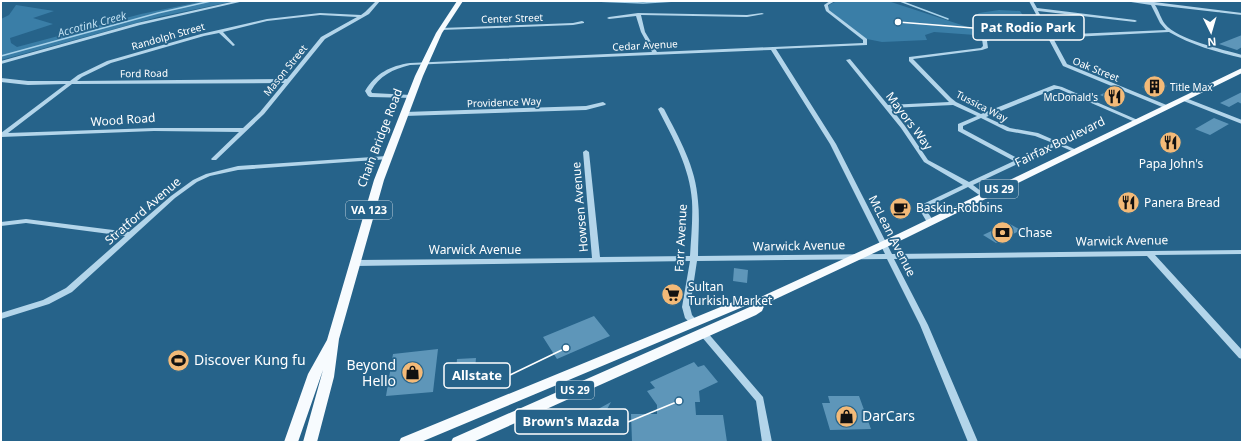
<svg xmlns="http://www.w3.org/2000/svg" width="1243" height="443" font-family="'Noto Sans',sans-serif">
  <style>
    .green { fill: #3a7ea7 }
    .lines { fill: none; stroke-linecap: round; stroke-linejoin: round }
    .stream { stroke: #a8d2ea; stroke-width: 1.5 }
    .building { fill: #5e96b9 }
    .minor { fill: #b3d5ea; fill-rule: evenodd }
    .major { fill: #f7fbfe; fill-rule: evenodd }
    .labels { text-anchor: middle; stroke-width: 3.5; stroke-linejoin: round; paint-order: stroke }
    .far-street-label { font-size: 10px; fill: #fff; stroke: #26638a }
    .far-poi-label { font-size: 10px; fill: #fff; stroke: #26638a; text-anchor: start }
    .far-water-label { font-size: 11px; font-style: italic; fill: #bfdff1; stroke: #26638a }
    .shield { fill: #26638a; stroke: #bed0dc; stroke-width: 1 }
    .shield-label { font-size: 11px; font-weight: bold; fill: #fff }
    .street-label { font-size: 12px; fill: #fff; stroke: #26638a }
    .poi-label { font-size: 12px; fill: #fff; stroke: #26638a; text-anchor: start }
    .near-poi-label { font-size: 14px; fill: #fff; stroke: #26638a; text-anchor: start }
    .leader { fill: none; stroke: #fff; stroke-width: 1.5 }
    .callout-dot { fill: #fff; stroke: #26638a; stroke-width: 1.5 }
    .callout { fill: #26638a; stroke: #fff; stroke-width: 1.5 }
    .callout-label { font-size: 13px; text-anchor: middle; font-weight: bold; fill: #fff }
  </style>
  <rect width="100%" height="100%" fill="#26638a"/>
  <!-- green -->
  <path class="green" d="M204 1H235L158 17 1 60V19L9 15 16 5 54 11 33 18 53 24 10 38 11 43 17 47 141 14Z
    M837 1H888L983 32 989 36 934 32 925 35 927 40 882 42 867 39 862 37 829 10V5Z
    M999 10 1020 11 1032 29 1025 31 972 22V19L979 13Z"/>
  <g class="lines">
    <!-- stream -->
    <path class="stream" d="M595 1 643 3 675 1
      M900 1 948 19
      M1 56 158 13 211 1"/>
  </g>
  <!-- building -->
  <path class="building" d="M1242 35V47L1237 50 1219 44Z
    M1155 82 1167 86 1153 92 1142 87Z
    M1108 91 1123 98 1116 102 1100 95Z
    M1242 92V104L1238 102 1229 107 1220 103Z
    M1214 118 1229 124 1210 135 1195 129Z
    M1008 223 1021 230 996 243 983 235Z
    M734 268 748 270 747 283 733 281Z
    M594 316 610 336 557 359 543 337Z
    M438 349 433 392 386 396 393 354Z
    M476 358 474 381 455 383 457 359Z
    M694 362 698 367 704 365 718 382 699 391 700 402H695L696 415H723L727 442H632L631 414H657V405L647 391 655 388 650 382Z
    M828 396H859L871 429 830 430 822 403H830Z
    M611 402 600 422 583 431 576 421Z"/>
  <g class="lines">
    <!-- minor -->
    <path class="minor" d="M236 1H244L140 25 1 64V61L137 23Z
      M376 1H380L369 14 325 39 264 114 216 160H212L211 159 239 132 154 131 1 137V133L66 84 28 85 1 82V78L28 81H70L78 75 107 61 201 34 267 19 320 13 361 15 365 12ZM320 15 357 17 321 37 287 79 77 81 82 77 111 63 204 36 219 33 233 46 235 45 223 32 267 21ZM284 83 260 112 243 128H154L8 133 72 84Z
      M830 1H835L828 5 829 10 867 39V45L776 49 836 144 892 254 1242 250V254L1155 255 1242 350V359L1239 358 1147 256 894 259 928 325 978 442H968L920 325 887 259 697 261 690 307 692 315 699 323 698 325 695 326 692 325 685 318 682 307 690 261 355 266 351 263 355 260 592 258 583 152 586 150 589 152 600 257 690 256C691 238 693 219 692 201 690 168 673 138 658 109L661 107 664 109C679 138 696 167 698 201 700 219 698 238 698 256L885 254 830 144 771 50 410 65C393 69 379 76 371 91L372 93 411 95 413 96V98L370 97 368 96 365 91C376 73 390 66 410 63L652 52 641 32 636 16 609 19 607 18 609 17 638 13 747 15 762 13 764 14 747 17 641 15 645 32 657 52 863 43V40L826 11 824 5Z
      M1029 1H1033L1037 8 1135 20 1137 21 1135 22 1038 11 1051 35 1166 30 1160 23 1151 5 1131 2 1129 1 1149 2V1H1153L1154 2 1242 13V15L1155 5C1159 11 1161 19 1165 24 1178 40 1222 49 1242 55V58C1217 52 1191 45 1169 32L1053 38 1067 64 1169 106 1170 107 1167 109 1063 66 1048 38 990 40 987 41 988 48 982 50 913 59 951 98 956 102 981 114 1054 85 1062 87 1140 121 1139 122H1135L1059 89H1055L986 117 1010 128 1038 133 1079 151 1078 152H1074L1058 145 973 185 986 195 987 196 986 197H982L968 187 925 208 934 222 930 224H928L918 207 919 206 963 185 924 162 901 128 846 60 850 59 888 105 949 102 909 61V57L981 48 983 46 982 39 990 38 1047 35ZM953 105 977 116 958 124V131L1014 161 969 182 928 160 905 126 891 108ZM981 118 1007 131 1035 136 1053 143 1019 159 963 129V126Z
      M582 21 584 22V23L573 25 441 30 439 29 441 28 573 23Z
      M1183 97 1242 120V124L1181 100 1180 99Z
      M603 102 606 104 605 105 586 110 405 116 402 114 405 112 586 106Z
      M387 156 390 158 389 159 238 170 210 176 197 182 175 198 72 292 49 304 1 319V313L43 300 66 288 125 236 26 223 1 226V222L26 219 129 232 171 196 193 180 206 174 238 166Z
      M704 331 707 332 763 397 772 442H762L756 401 701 336 700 334 701 332Z"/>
    <!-- major -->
    <path class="major" d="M457 1H463L442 33 423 76 384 180 339 339 334 377 317 442H303L323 370 298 442H284L308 374 327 340 374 180 415 76 436 33Z
      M1242 68V73L906 238 765 304 762 311 756 315 473 442H451L453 438 752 306H745L421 442H399L401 438 740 299 759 298 765 295 898 234Z"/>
  </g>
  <!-- icons -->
  <defs>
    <symbol id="building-disc" viewBox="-11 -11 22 22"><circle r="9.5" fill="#f3ba78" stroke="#26638a"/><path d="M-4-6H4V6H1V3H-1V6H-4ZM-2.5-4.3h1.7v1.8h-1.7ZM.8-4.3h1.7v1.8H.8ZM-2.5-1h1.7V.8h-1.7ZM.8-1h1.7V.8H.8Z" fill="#111"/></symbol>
    <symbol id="restaurant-disc" viewBox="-11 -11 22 22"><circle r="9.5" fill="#f3ba78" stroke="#26638a"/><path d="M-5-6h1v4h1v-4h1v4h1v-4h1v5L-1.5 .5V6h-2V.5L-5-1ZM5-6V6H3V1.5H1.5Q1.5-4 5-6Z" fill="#111"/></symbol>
    <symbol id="cafe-disc" viewBox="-11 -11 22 22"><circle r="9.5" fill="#f3ba78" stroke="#26638a"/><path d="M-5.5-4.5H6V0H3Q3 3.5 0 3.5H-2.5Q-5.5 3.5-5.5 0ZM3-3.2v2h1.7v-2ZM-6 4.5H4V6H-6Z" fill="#111"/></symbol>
    <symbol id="bank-disc" viewBox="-11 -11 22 22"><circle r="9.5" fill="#f3ba78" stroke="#26638a"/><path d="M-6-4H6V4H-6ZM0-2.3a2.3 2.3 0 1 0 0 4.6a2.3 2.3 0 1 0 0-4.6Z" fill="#111"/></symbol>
    <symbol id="supermarket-disc" viewBox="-11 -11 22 22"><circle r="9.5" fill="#f3ba78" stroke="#26638a"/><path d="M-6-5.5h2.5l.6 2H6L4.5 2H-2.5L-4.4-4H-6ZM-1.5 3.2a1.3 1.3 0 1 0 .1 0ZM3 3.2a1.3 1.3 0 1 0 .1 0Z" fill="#111"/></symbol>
    <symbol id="stadium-disc" viewBox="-11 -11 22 22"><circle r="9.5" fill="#f3ba78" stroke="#26638a"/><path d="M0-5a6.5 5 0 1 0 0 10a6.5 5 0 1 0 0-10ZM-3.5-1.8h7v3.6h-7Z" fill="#111"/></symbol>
    <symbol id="shop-disc" viewBox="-11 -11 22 22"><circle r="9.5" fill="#f3ba78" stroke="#26638a"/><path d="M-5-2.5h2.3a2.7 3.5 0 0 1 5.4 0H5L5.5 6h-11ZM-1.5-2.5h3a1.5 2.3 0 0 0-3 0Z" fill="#111"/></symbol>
  </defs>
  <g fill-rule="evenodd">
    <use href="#building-disc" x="1142" y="74" width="25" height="25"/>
    <use href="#restaurant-disc" x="1102" y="84" width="25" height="25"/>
    <use href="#restaurant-disc" x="1158" y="130" width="25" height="25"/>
    <use href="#restaurant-disc" x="1116" y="190" width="25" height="25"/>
    <use href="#cafe-disc" x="888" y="196" width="25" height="25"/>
    <use href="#bank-disc" x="990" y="220" width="25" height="25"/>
    <use href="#supermarket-disc" x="660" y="282" width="25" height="25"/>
    <use href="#stadium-disc" x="166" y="348" width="25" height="25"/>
    <use href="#shop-disc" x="400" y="360" width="25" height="25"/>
    <use href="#shop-disc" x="834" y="404" width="25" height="25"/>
  </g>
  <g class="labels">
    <!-- far-street labels -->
    <g class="far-street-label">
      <text transform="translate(512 18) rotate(-2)" y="4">Center Street</text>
      <text transform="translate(168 36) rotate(-16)" y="4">Randolph Street</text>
      <text transform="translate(645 45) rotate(-3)" y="4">Cedar Avenue</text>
      <text transform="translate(1096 69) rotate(22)" y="4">Oak Street</text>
      <text transform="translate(285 70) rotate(-51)" y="4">Mason Street</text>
      <text transform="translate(144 73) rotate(-1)" y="4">Ford Road</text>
      <text transform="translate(504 102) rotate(-2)" y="4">Providence Way</text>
      <text transform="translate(982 106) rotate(27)" y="4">Tussica Way</text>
    </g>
    <!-- far-poi labels -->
    <g class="far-poi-label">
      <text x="1170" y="91">Title Max</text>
      <text x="1098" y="101" text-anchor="end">McDonald's</text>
    </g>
    <!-- far-water labels -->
    <g class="far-water-label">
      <text transform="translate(92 24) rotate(-15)" y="4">Accotink Creek</text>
    </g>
    <!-- shield labels -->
    <g class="shield">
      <rect x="980" y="180" width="38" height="18" rx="3"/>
      <rect x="346" y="201" width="46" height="18" rx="3"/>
      <rect x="556" y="381" width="38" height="18" rx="3"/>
    </g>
    <g class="shield-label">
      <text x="999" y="193">US 29</text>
      <text x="369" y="214">VA 123</text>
      <text x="575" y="394">US 29</text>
    </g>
    <!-- street labels -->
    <g class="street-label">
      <text transform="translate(123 120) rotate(-4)" y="4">Wood Road</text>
      <text transform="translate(909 121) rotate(53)" y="4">Mayors Way</text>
      <text transform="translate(380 138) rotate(-69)" y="4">Chain Bridge Road</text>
      <text transform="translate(1060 142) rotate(-26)" y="4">Fairfax Boulevard</text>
      <text transform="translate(580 207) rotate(-95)" y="4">Howsen Avenue</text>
      <text transform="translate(143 211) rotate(-41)" y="4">Stratford Avenue</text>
      <text transform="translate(892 236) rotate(63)" y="4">McLean Avenue</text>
      <text transform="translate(681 238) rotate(-87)" y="4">Farr Avenue</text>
      <text transform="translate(1122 241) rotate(-1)" y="4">Warwick Avenue</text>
      <text transform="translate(799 246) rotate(-1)" y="4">Warwick Avenue</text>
      <text x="475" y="254">Warwick Avenue</text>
    </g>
    <!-- poi labels -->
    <g class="poi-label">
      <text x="1171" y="168" text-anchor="middle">Papa John's</text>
      <text x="1144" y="207">Panera Bread</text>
      <text x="916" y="212">Baskin-Robbins</text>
      <text x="1018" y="237">Chase</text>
      <text x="688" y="291">Sultan<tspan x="688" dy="14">Turkish Market</tspan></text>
    </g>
    <!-- near-poi labels -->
    <g class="near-poi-label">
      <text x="194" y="365">Discover Kung fu</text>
      <text x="396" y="370" text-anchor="end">Beyond<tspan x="396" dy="16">Hello</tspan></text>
      <text x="862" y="421">DarCars</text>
    </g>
  </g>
  <!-- callouts -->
  <path class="leader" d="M898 22L973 28M566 348L510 375M679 401L628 422"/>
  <g class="callout-dot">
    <circle cx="898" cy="22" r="4"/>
    <circle cx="566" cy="348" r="4"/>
    <circle cx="679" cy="401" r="4"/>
  </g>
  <g class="callout">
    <rect x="973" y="15" width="111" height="25" rx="4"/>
    <rect x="444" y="363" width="66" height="25" rx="4"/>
    <rect x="515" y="409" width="113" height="25" rx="4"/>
  </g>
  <g class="callout-label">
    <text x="1028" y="32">Pat Rodio Park</text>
    <text x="477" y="380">Allstate</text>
    <text x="571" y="426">Brown's Mazda</text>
  </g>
  <!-- border -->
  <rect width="1243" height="443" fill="none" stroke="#ffffff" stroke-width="4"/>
  <!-- north arrow -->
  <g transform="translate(1211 32) rotate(175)" stroke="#26638a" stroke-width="3" paint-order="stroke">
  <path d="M0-3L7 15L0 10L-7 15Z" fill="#ffffff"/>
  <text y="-6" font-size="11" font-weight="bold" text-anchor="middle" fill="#ffffff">N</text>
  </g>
</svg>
